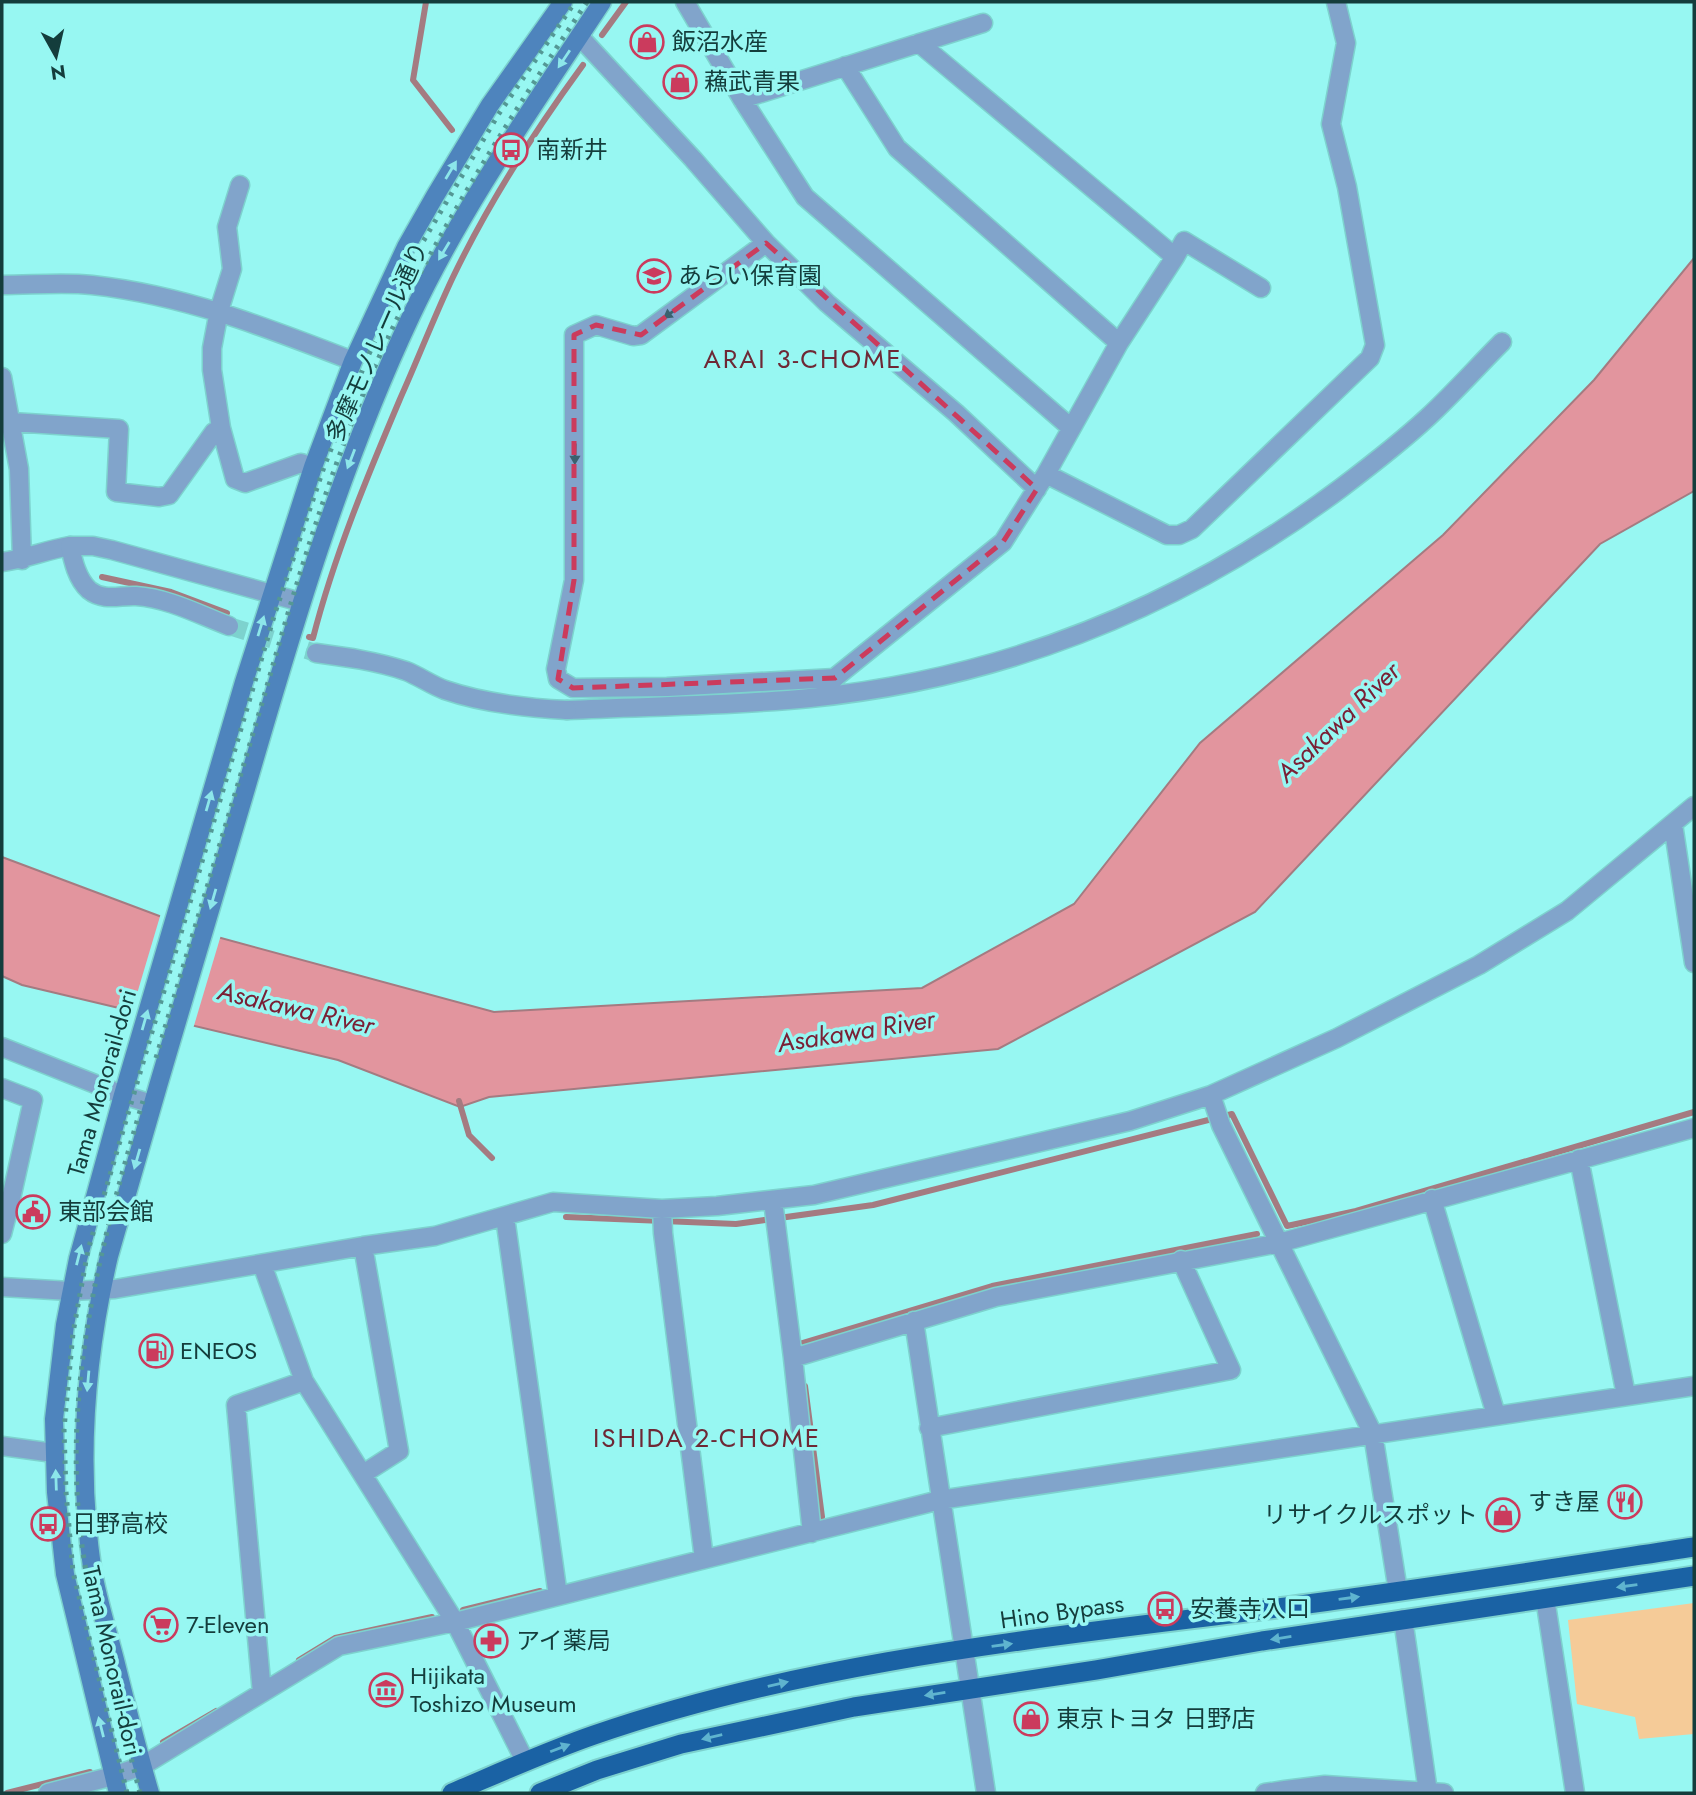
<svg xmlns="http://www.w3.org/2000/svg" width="1696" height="1795" font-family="Jost,'Noto Sans JP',sans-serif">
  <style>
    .green { fill: #f5cb98 }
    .water { fill: #e2959e; stroke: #a47b81; stroke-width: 2 }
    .pier { fill: #97f7f2 }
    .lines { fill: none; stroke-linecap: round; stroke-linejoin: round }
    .stream { stroke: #a47b81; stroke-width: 6 }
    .tertiary-tunnel { stroke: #7dd2ce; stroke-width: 18; stroke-dasharray: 18 9; stroke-linecap: butt }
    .minor-casing { stroke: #7dd2ce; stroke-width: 21 }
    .tertiary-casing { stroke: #7dd2ce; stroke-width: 21 }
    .secondary-casing { stroke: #7dd2ce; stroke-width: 21 }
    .trunk-casing { stroke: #7dd2ce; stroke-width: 23 }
    .minor { stroke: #81a4cb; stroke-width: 18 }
    .tertiary { stroke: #81a4cb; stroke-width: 18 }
    .secondary { stroke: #4e84bd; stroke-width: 18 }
    .trunk { stroke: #1a62a4; stroke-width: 19 }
    .rail { stroke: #549895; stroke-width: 5; stroke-dasharray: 3.5 7; stroke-linecap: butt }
    .oneway { fill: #8ce6ea }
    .oneway2 { fill: #3a616e }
    .oneway3 { fill: #5fb4cf }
    .marked { fill: none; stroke: #cb3b5d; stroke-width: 5; stroke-dasharray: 14 9; stroke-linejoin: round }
    .labels { text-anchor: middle; stroke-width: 7; stroke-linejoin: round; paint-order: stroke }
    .poi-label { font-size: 24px; fill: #143d3c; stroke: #97f7f2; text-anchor: start }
    .street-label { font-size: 24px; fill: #143d3c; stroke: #97f7f2 }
    .neighbourhood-label { font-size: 26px; letter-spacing: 2px; fill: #6e2835; stroke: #97f7f2 }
    .water-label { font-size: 26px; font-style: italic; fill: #7a2035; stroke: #97f7f2 }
  </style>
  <rect width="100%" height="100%" fill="#97f7f2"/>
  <!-- green -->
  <path class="green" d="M1694 1603V1734L1639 1739 1635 1717 1577 1704 1568 1620Z"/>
  <!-- water -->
  <path class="water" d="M1694 258V491L1600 544 1255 912 998 1049 489 1097 460 1107 338 1060 22 985 2 976V857L210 935 494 1012 922 988 1074 904 1200 743 1443 535 1594 380Z"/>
  <!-- pier -->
  <path class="pier" d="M161 913 221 935 193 1029 131 1014Z"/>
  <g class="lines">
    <!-- stream -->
    <path class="stream" d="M426 2 413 80 452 130
      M602 35 626 2
      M102 577 171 592 227 613
      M309 637 313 638C334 556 367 477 400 399 418 359 434 317 453 277 489 202 534 132 583 65
      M459 1101 469 1135 492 1158
      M566 1217 736 1224 873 1205 1232 1114 1287 1226 1356 1211 1694 1112
      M799 1344 992 1286 1257 1234
      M805 1386 822 1517
      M463 1610 540 1591
      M299 1660 335 1638 432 1617
      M163 1742 216 1711
      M7 1793 90 1772"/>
    <!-- tertiary-tunnel -->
    <path class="tertiary-tunnel" d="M229 626 316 653"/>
    <defs>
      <path id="minor" d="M685 2 742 99 805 197 1070 427
        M579 36 693 159 766 243 827 303 956 413 1037 489
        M919 43 1175 257 1184 241 1261 288
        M845 66 897 148 1119 343
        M742 99 983 23
        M240 185 227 227 232 269 219 311 212 348V370L221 428 235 479 245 483 301 463 313 467
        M766 243 641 335 633 336 596 325 574 335V580L556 669 558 679 573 688 667 687 835 678
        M2 285C32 285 63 282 92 285 184 295 268 328 353 361
        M2 377 19 469 22 560
        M12 422 119 429 116 492 159 497 169 495 214 432 221 428
        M1046 474 1167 535H1179L1192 529 1370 358 1375 345 1347 187 1331 124 1346 43 1336 2
        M2 562C25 559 46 550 70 546
        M827 684 1003 542 1046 474 1119 343 1175 257
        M567 710C648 706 730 706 810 698 1007 678 1183 606 1341 488 1370 466 1400 443 1427 418 1453 394 1477 367 1502 342
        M1673 824 1694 963
        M2 1047 123 1095 152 1104
        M2 1088 33 1100 10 1203 2 1201
        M1211 1095 1221 1125 1373 1434 1398 1591
        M1579 1159 1626 1395
        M1432 1199 1496 1415
        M773 1201 793 1358 996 1297 1279 1243 1694 1128
        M662 1209 663 1233 704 1559
        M505 1217 558 1596
        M2 1234 10 1203
        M363 1246 399 1451 363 1474
        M262 1264 304 1381 455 1622 525 1761
        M2 1287 70 1291 115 1289 363 1246 435 1236 553 1202 662 1209 717 1206 814 1195 1130 1121 1211 1095 1337 1038 1479 965 1567 911 1694 806
        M914 1321 986 1793
        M793 1358 812 1533
        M929 1428 1231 1370 1181 1260
        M2 1446 54 1453
        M1545 1598 1575 1793
        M1403 1619 1428 1792
        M262 1693 236 1405 304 1381
        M48 1793 113 1776 142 1766 339 1646 455 1622 940 1500 1694 1386
        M1265 1793 1285 1790
        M1286 1793 1285 1790 1325 1785 1444 1793"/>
      <path id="tertiary" d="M229 626C200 615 168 598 136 596 120 595 104 602 89 590 77 579 73 561 70 546H93L112 550 301 602
        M316 653C346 657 376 661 406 671 419 676 431 685 445 690 483 703 527 708 567 710"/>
      <path id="secondary" d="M118 1793 65 1574 56 1492 54 1419 65 1325 78 1259 123 1095 244 682 313 467 353 361 406 247 435 196 490 105 563 2
        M150 1793C137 1749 126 1704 115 1660 107 1629 97 1598 92 1567 77 1462 85 1359 109 1256 153 1101 199 946 245 792 292 630 339 469 411 316 463 205 535 104 602 2"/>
      <path id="trunk" d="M452 1793C499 1773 545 1752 594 1735 809 1660 1052 1637 1277 1608 1416 1590 1556 1568 1694 1547
        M540 1793 597 1770 681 1744 854 1707 1096 1670 1262 1641 1694 1576"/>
    </defs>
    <!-- minor casing -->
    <use href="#minor" class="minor-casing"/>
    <!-- tertiary casing -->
    <use href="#tertiary" class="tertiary-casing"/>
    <!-- secondary casing -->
    <use href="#secondary" class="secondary-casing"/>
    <!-- trunk casing -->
    <use href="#trunk" class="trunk-casing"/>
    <!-- minor -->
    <use href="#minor" class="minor"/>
    <!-- tertiary -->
    <use href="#tertiary" class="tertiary"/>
    <!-- secondary -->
    <use href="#secondary" class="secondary"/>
    <!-- trunk -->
    <use href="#trunk" class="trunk"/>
    <!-- rail -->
    <path class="rail" d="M156 1058C192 936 229 815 265 693 297 580 332 462 380 355 437 230 511 116 587 2
      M127 1793 73 1572 66 1492 64 1429 73 1333 88 1250 275 613 324 467 368 356 418 250 498 115 575 2
      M140 1793C127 1743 115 1693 103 1644 98 1620 90 1595 86 1571 57 1408 97 1256 143 1101"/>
  </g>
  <!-- one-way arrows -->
  <defs><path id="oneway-solid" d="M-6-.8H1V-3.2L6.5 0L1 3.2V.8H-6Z" transform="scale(1.75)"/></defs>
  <g class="oneway">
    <use href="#oneway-solid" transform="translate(564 59) rotate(124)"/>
    <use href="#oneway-solid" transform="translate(451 170) rotate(-59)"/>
    <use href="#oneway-solid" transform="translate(444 251) rotate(121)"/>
    <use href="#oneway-solid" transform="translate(351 459) rotate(111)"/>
    <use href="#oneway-solid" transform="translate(261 626) rotate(-73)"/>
    <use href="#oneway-solid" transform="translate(209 801) rotate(-74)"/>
    <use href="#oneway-solid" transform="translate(213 899) rotate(106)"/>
    <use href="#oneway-solid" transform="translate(145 1020) rotate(-74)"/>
    <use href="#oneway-solid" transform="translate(137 1159) rotate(106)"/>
    <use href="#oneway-solid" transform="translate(79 1255) rotate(-76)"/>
    <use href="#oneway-solid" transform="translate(88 1381) rotate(95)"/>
    <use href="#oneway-solid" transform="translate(56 1480) rotate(-92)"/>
    <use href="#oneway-solid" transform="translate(101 1727) rotate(-104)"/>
  </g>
  <g class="oneway2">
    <use href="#oneway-solid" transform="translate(672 312) rotate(144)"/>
    <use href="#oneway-solid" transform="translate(575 454) rotate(91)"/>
  </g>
  <g class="oneway3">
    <use href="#oneway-solid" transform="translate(1627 1586) rotate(172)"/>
    <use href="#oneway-solid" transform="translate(1349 1598) rotate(-8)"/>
    <use href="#oneway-solid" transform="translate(1281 1638) rotate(171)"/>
    <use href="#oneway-solid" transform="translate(1002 1645) rotate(-8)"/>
    <use href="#oneway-solid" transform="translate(778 1684) rotate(-13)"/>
    <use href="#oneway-solid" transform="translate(935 1694) rotate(171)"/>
    <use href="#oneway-solid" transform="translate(712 1737) rotate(167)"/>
    <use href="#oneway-solid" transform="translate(560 1748) rotate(-21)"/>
  </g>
  <!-- marked area -->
  <path class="marked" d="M766 243 1037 489 1003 542 835 678 573 688 558 679 574 580V335L596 325 641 335Z"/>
  <!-- icons -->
  <defs>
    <symbol id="shop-ring" viewBox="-11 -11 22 22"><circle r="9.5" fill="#97f7f2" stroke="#cb3b5d" stroke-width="1.5"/><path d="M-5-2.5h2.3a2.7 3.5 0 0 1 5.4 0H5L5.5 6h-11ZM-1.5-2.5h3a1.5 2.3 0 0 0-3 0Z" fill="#cb3b5d"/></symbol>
    <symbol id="bus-ring" viewBox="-11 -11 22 22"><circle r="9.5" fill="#97f7f2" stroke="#cb3b5d" stroke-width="1.5"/><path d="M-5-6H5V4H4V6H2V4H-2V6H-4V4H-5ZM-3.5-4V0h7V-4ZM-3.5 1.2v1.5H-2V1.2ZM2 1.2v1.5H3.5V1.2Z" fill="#cb3b5d"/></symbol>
    <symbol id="school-ring" viewBox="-11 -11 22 22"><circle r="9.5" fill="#97f7f2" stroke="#cb3b5d" stroke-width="1.5"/><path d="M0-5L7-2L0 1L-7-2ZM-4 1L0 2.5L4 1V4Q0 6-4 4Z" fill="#cb3b5d"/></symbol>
    <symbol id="civic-ring" viewBox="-11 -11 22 22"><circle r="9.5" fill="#97f7f2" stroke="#cb3b5d" stroke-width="1.5"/><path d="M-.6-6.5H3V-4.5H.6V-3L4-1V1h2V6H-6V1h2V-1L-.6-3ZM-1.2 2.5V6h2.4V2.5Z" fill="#cb3b5d"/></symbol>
    <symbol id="fuel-ring" viewBox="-11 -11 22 22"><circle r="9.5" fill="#97f7f2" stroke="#cb3b5d" stroke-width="1.5"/><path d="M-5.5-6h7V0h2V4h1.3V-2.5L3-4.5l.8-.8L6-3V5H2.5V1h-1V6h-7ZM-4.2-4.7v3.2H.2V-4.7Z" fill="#cb3b5d"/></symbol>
    <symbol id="restaurant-ring" viewBox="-11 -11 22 22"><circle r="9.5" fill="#97f7f2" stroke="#cb3b5d" stroke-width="1.5"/><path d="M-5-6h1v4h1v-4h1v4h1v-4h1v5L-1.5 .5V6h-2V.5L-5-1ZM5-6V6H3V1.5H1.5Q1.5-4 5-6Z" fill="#cb3b5d"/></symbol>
    <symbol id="supermarket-ring" viewBox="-11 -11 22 22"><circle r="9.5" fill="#97f7f2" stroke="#cb3b5d" stroke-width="1.5"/><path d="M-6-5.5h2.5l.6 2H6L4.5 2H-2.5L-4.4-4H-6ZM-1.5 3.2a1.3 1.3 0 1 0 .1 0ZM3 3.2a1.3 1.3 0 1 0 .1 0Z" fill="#cb3b5d"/></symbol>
    <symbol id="pharmacy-ring" viewBox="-11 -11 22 22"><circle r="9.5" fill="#97f7f2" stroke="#cb3b5d" stroke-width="1.5"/><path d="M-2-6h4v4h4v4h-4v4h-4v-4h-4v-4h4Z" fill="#cb3b5d"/></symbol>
    <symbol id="museum-ring" viewBox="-11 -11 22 22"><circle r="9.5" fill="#97f7f2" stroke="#cb3b5d" stroke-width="1.5"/><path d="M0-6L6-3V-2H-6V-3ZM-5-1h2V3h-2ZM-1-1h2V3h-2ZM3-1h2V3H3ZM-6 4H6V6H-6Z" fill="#cb3b5d"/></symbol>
  </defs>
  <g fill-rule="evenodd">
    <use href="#shop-ring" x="628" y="23" width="38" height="38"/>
    <use href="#shop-ring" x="661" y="63" width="38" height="38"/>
    <use href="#bus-ring" x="492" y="131" width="38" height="38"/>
    <use href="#school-ring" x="635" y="257" width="38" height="38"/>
    <use href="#civic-ring" x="14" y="1193" width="38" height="38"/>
    <use href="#fuel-ring" x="137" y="1332" width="38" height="38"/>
    <use href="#restaurant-ring" x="1606" y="1483" width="38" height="38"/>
    <use href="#shop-ring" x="1484" y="1496" width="38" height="38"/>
    <use href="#bus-ring" x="29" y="1505" width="38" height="38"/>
    <use href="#bus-ring" x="1146" y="1590" width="38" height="38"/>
    <use href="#supermarket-ring" x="142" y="1606" width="38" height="38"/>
    <use href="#pharmacy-ring" x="472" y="1622" width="38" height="38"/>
    <use href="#museum-ring" x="367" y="1671" width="38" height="38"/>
    <use href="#shop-ring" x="1012" y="1700" width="38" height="38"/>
  </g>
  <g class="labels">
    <!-- poi labels -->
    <g class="poi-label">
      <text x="672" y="50">飯沼水産</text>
      <text x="704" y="90">蘓武青果</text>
      <text x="536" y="158">南新井</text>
      <text x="678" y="284">あらい保育園</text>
      <text x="58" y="1220">東部会館</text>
      <text x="180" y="1359">ENEOS</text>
      <text x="1600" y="1510" text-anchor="end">すき屋</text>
      <text x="1478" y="1523" text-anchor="end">リサイクルスポット</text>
      <text x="72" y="1532">日野高校</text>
      <text x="1190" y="1617">安養寺入口</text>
      <text x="186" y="1633">7-Eleven</text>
      <text x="516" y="1649">アイ薬局</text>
      <text x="410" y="1684">Hijikata<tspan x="410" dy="28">Toshizo Museum</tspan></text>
      <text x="1056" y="1727">東京トヨタ 日野店</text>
    </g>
    <!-- street labels -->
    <g class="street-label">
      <text transform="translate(377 342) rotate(-66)" y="8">多摩モノレール通り</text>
      <text transform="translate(102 1083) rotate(-74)" y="8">Tama Monorail-dori</text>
      <text transform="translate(1062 1612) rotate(-8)" y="8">Hino Bypass</text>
      <text transform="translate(112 1661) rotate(77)" y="8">Tama Monorail-dori</text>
    </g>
    <!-- neighbourhood labels -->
    <g class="neighbourhood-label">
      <text x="803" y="368">ARAI 3-CHOME</text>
      <text x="707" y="1447">ISHIDA 2-CHOME</text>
    </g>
    <!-- water labels -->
    <g class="water-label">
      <text transform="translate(1338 722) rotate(-44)" y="9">Asakawa River</text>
      <text transform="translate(296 1008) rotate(13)" y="9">Asakawa River</text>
      <text transform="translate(856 1031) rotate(-9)" y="9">Asakawa River</text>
    </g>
  </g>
  <!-- border -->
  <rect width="1696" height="1795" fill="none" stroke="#143d3c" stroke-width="7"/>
  <!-- north arrow -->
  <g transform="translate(56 56) rotate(172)" stroke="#97f7f2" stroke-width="5" paint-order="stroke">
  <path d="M0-5L12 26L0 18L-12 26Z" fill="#143d3c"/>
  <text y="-10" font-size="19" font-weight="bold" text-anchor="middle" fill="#143d3c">N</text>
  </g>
</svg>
